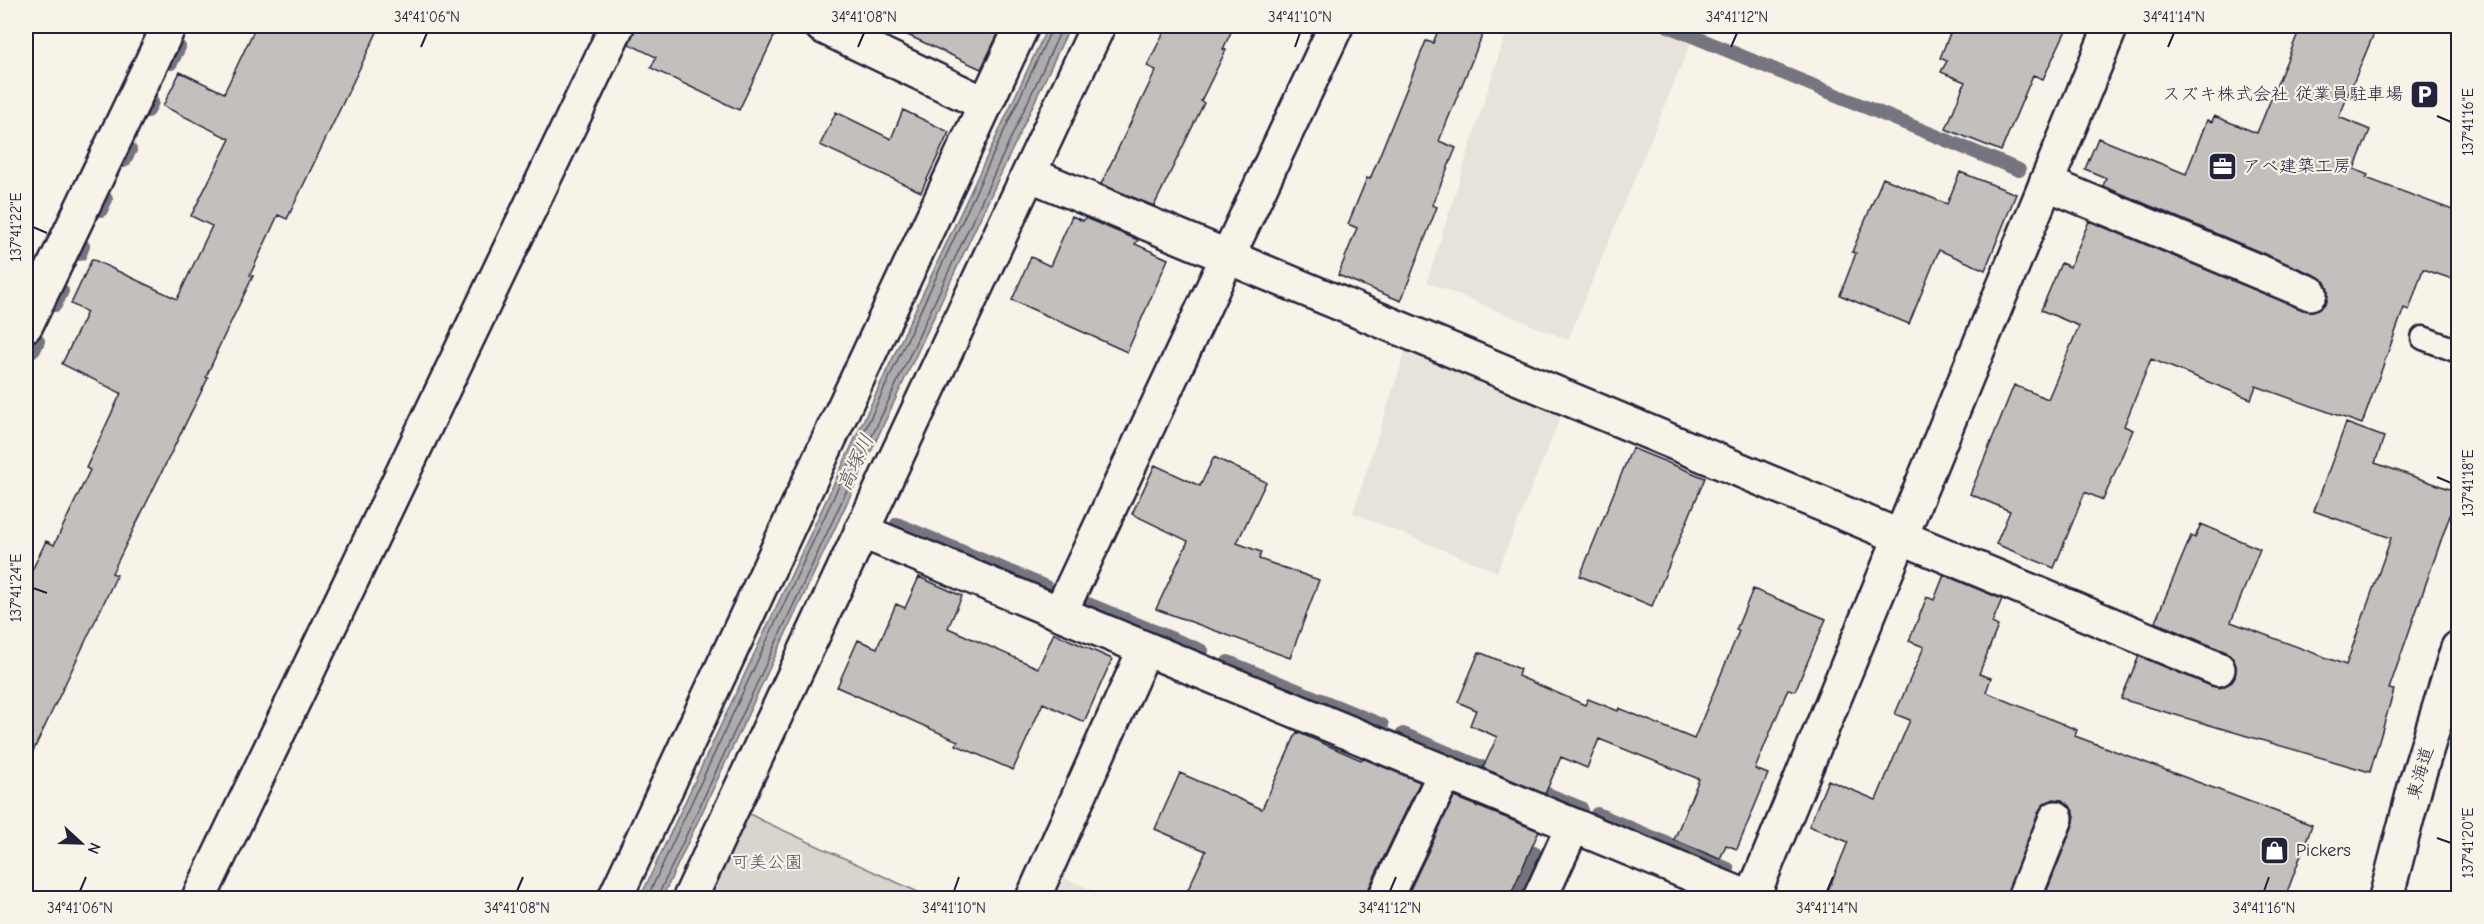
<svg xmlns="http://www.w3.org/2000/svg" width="2484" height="924" font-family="'Comic Neue','Klee One',sans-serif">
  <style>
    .built { fill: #e7e3db }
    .green { fill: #d8d5cf; stroke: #7d7c85; stroke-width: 1.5 }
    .water { fill: #aeabad; stroke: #76747f; stroke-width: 1.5 }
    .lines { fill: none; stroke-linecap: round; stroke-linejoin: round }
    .shore { stroke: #5a5969; stroke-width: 1.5 }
    .stream { stroke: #76747f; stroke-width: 14 }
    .building { fill: #c2bfbd; stroke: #22223b; stroke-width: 1.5 }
    .lane-casing { stroke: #22223b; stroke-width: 27 }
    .street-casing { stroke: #22223b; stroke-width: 38 }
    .secondary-casing { stroke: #22223b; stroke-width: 38 }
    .highway-casing { stroke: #22223b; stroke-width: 38 }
    .lane { stroke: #f7f3e8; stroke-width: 22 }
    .street { stroke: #f7f3e8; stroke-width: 33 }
    .secondary { stroke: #f7f3e8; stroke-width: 33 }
    .highway { stroke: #f7f3e8; stroke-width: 33 }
    .ticks { fill: none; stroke: #22223b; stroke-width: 2 }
    .labels { text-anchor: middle; stroke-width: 4.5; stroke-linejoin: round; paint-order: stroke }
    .poi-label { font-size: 18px; fill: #22223b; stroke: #f7f3e8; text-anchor: start }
    .street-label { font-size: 18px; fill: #22223b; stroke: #f7f3e8 }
    .park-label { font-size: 18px; fill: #504f60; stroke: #f7f3e8 }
    .water-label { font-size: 20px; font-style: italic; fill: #535263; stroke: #f7f3e8 }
    .neatline { fill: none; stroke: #22223b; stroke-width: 2 }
    .ticks-label { font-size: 15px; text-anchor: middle; fill: #22223b }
  </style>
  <rect width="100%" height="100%" fill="#f7f3e8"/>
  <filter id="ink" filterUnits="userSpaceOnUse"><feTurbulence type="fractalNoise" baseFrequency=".0167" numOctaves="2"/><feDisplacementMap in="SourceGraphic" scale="12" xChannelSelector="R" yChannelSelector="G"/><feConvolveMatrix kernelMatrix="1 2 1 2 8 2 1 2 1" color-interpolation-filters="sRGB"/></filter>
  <g filter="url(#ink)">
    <!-- built -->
    <path class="built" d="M1508 26H1651L1691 42 1568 340 1427 282Z
      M1407 346 1563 411 1497 572 1353 513Z
      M1064 878 1111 898H1055Z"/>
    <!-- green -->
    <path class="green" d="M748 813 761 820 931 898H709Z"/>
    <!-- water -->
    <path class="water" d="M1048 26H1070L662 898H640Z"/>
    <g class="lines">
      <!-- shore -->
      <path class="shore" d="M647 898 1053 26
        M657 898 1063 26"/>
      <!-- stream -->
      <path class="stream" d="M1668 26 2019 170
        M171 63 179 47
        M148 111 152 102
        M124 161 130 150
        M101 210 106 199
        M80 254 83 246
        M55 305 62 291
        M34 350 38 341
        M897 524 1046 587
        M1088 604 1202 651
        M1228 662 1382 725
        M1403 734 1498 774
        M1530 787 1581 808
        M1597 814 1728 869
        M1511 898 1534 852"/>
    </g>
    <!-- building -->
    <path class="building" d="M256 26H380L287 219 278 215 250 275 253 276 216 353H217L206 377 208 378 112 573 117 575 26 766V583L46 541 54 545 90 470 86 468 121 393 62 364 87 312 71 304 92 259 177 299 212 226 191 216 230 139 163 106 180 72 224 93Z
      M636 26H779L739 110 651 68 656 57 629 44Z
      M888 26H1002L981 69Z
      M1167 26H1234L1223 49 1226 50 1201 101 1204 103 1154 206 1101 184 1156 70 1147 66Z
      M1440 26H1486L1439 141 1456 148 1432 205 1437 207 1401 301 1338 275 1357 228 1348 224 1367 178 1370 179 1426 41 1433 43Z
      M1953 26H2068L2043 79 2033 75 2001 151 1946 129 1965 82 1941 72 1947 61 1940 58Z
      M2301 26H2377L2339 117 2370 130 2354 169 2368 175 2366 178 2458 212V281L2423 269 2409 310 2404 308 2362 424 2256 386 2251 399 2151 359 2124 426 2133 430 2103 500 2085 492 2054 568 1996 544 2010 511 1970 494 2014 385 2048 399 2079 326 2041 310 2061 263 2070 267 2089 221 2303 310 2313 311 2322 307 2327 301 2328 290 2324 281 2317 276 2103 186 2106 178 2085 169 2098 138 2186 174 2207 120 2212 122 2214 116 2257 133Z
      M903 110 949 132 921 192 820 145 836 112 891 139Z
      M1960 172 2016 194 1985 270 1939 250 1909 324 1840 295 1856 253 1852 252 1883 178 1947 204Z
      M1072 216 1083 221 1085 218 1138 240 1135 244 1168 259 1127 352 1012 300 1031 257 1050 266Z
      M2346 423 2384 437 2375 463 2458 492 2389 689 2394 690 2370 772 2121 699 2139 656 2211 686 2220 688 2229 684 2235 677 2236 666 2232 657 2226 652 2155 622 2191 536 2195 538 2201 524 2260 549 2231 622 2346 665 2391 538 2314 511Z
      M1632 448 1705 478 1652 606 1580 576Z
      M1214 457 1266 482 1237 543 1261 552 1259 559 1319 580 1290 658 1156 609 1188 541 1132 514 1155 465 1200 486Z
      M1944 575 2002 599 1992 623 1998 626 1979 674 1991 678 1986 692 2077 730 2075 736 2312 825 2285 898H2044L2073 825 2075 816 2070 806 2062 800 2054 799 2045 803 2039 811 2006 898H1825L1848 842 1809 826 1828 780 1876 800 1910 720 1895 714 1924 647 1909 641 1927 597 1934 600Z
      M919 577 962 596 948 628 1038 668 1054 633 1112 659 1084 722 1043 703 1013 770 956 745 958 741 837 687 858 640 877 648 896 604 905 608Z
      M1753 589 1826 619 1795 691 1788 689 1755 769 1768 774 1737 849 1726 845 1720 859 1674 840 1699 779 1599 739 1587 768 1561 757 1545 794 1483 768 1497 737 1470 725 1476 710 1458 702 1479 652 1520 669 1518 676 1585 705 1588 699 1618 711 1619 708 1694 739 1739 631 1736 630Z
      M1297 732 1361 760 1362 758 1420 782 1368 890 1366 898H1184L1206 851 1155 829 1180 773 1262 809Z
      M1454 797 1539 831 1509 898H1406Z"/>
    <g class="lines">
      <defs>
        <path id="lane" d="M2423 338 2458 351"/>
        <path id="street" d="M822 26 985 104
          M1029 174 2218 669
          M2046 183 2310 293
          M26 325 169 26
          M861 531 1749 898
          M1060 613 1336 26
          M199 898 617 26
          M615 898 1022 26
          M690 898 1098 26
          M1033 898 1145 649
          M1385 898 1445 773
          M1540 898 1573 826
          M2024 898 2056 818"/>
        <path id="secondary" d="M1752 898 2111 26"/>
        <path id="highway" d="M2386 898 2416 783 2458 648"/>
      </defs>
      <!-- lane casing -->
      <use href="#lane" class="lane-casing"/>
      <!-- street casing -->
      <use href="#street" class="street-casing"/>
      <!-- secondary casing -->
      <use href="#secondary" class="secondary-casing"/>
      <!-- highway casing -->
      <use href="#highway" class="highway-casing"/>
      <!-- lane -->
      <use href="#lane" class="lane"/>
      <!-- street -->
      <use href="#street" class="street"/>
      <!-- secondary -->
      <use href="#secondary" class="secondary"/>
      <!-- highway -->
      <use href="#highway" class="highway"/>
    </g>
  </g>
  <!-- ticks -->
  <path class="ticks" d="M421 47 427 33M858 47 864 33M1295 47 1300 33M1731 47 1737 33M2168 47 2174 33M2437 116 2451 122M33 227 47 233M2437 477 2451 483M33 588 47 593M2437 838 2451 843M80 891 86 877M517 891 523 877M954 891 959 877M1390 891 1396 877M1827 891 1833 877M2264 891 2269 877"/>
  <!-- icons -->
  <defs>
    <symbol id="parking-square" viewBox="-11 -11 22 22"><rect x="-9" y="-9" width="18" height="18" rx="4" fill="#22223b" stroke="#f7f3e8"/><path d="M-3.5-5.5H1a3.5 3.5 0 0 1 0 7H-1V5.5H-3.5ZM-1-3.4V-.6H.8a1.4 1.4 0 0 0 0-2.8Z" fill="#fff"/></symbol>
    <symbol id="office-square" viewBox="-11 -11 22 22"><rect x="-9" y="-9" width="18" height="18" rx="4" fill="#22223b" stroke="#f7f3e8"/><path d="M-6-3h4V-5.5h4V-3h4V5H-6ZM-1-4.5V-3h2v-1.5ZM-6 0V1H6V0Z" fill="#fff"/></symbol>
    <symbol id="shop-square" viewBox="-11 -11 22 22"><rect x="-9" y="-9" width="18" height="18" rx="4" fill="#22223b" stroke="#f7f3e8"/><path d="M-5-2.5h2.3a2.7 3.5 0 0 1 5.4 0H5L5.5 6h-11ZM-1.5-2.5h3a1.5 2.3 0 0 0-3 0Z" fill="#fff"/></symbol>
  </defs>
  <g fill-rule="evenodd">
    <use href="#parking-square" x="2408" y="78" width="33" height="33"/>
    <use href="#office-square" x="2206" y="150" width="33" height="33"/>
    <use href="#shop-square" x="2258" y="834" width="33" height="33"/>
  </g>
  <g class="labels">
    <!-- poi labels -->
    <g class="poi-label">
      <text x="2403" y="100" text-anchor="end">スズキ株式会社 従業員駐車場</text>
      <text x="2243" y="172">アベ建築工房</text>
      <text x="2296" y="856">Pickers</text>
    </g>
    <!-- street labels -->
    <g class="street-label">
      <text transform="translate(2420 773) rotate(-74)" y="6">東海道</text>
    </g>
    <!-- park labels -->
    <g class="park-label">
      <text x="767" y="868">可美公園</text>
    </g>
    <!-- water labels -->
    <g class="water-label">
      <text transform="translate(855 462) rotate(-65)" y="7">高塚川</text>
    </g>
  </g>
  <!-- margin -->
  <rect width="2484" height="924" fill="none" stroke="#f7f3e8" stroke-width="66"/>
  <!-- north arrow -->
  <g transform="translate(81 843) rotate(112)" stroke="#f7f3e8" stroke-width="4.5" paint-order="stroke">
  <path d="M0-4.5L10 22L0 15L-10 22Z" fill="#22223b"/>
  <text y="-9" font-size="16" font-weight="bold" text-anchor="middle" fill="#22223b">N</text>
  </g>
  <rect x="33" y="33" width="2418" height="858" class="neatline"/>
  <g class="ticks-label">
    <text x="427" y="22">34°41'06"N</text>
    <text x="864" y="22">34°41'08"N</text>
    <text x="1300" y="22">34°41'10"N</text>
    <text x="1737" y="22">34°41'12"N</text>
    <text x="2174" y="22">34°41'14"N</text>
    <text transform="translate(2468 122) rotate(-90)" y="5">137°41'16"E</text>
    <text transform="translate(16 227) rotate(-90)" y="5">137°41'22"E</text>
    <text transform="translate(2468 483) rotate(-90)" y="5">137°41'18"E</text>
    <text transform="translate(16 588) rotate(-90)" y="5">137°41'24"E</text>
    <text transform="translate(2468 843) rotate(-90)" y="5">137°41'20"E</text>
    <text x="80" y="913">34°41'06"N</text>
    <text x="517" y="913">34°41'08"N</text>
    <text x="954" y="913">34°41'10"N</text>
    <text x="1390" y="913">34°41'12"N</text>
    <text x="1827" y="913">34°41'14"N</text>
    <text x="2264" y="913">34°41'16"N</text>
  </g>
</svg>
